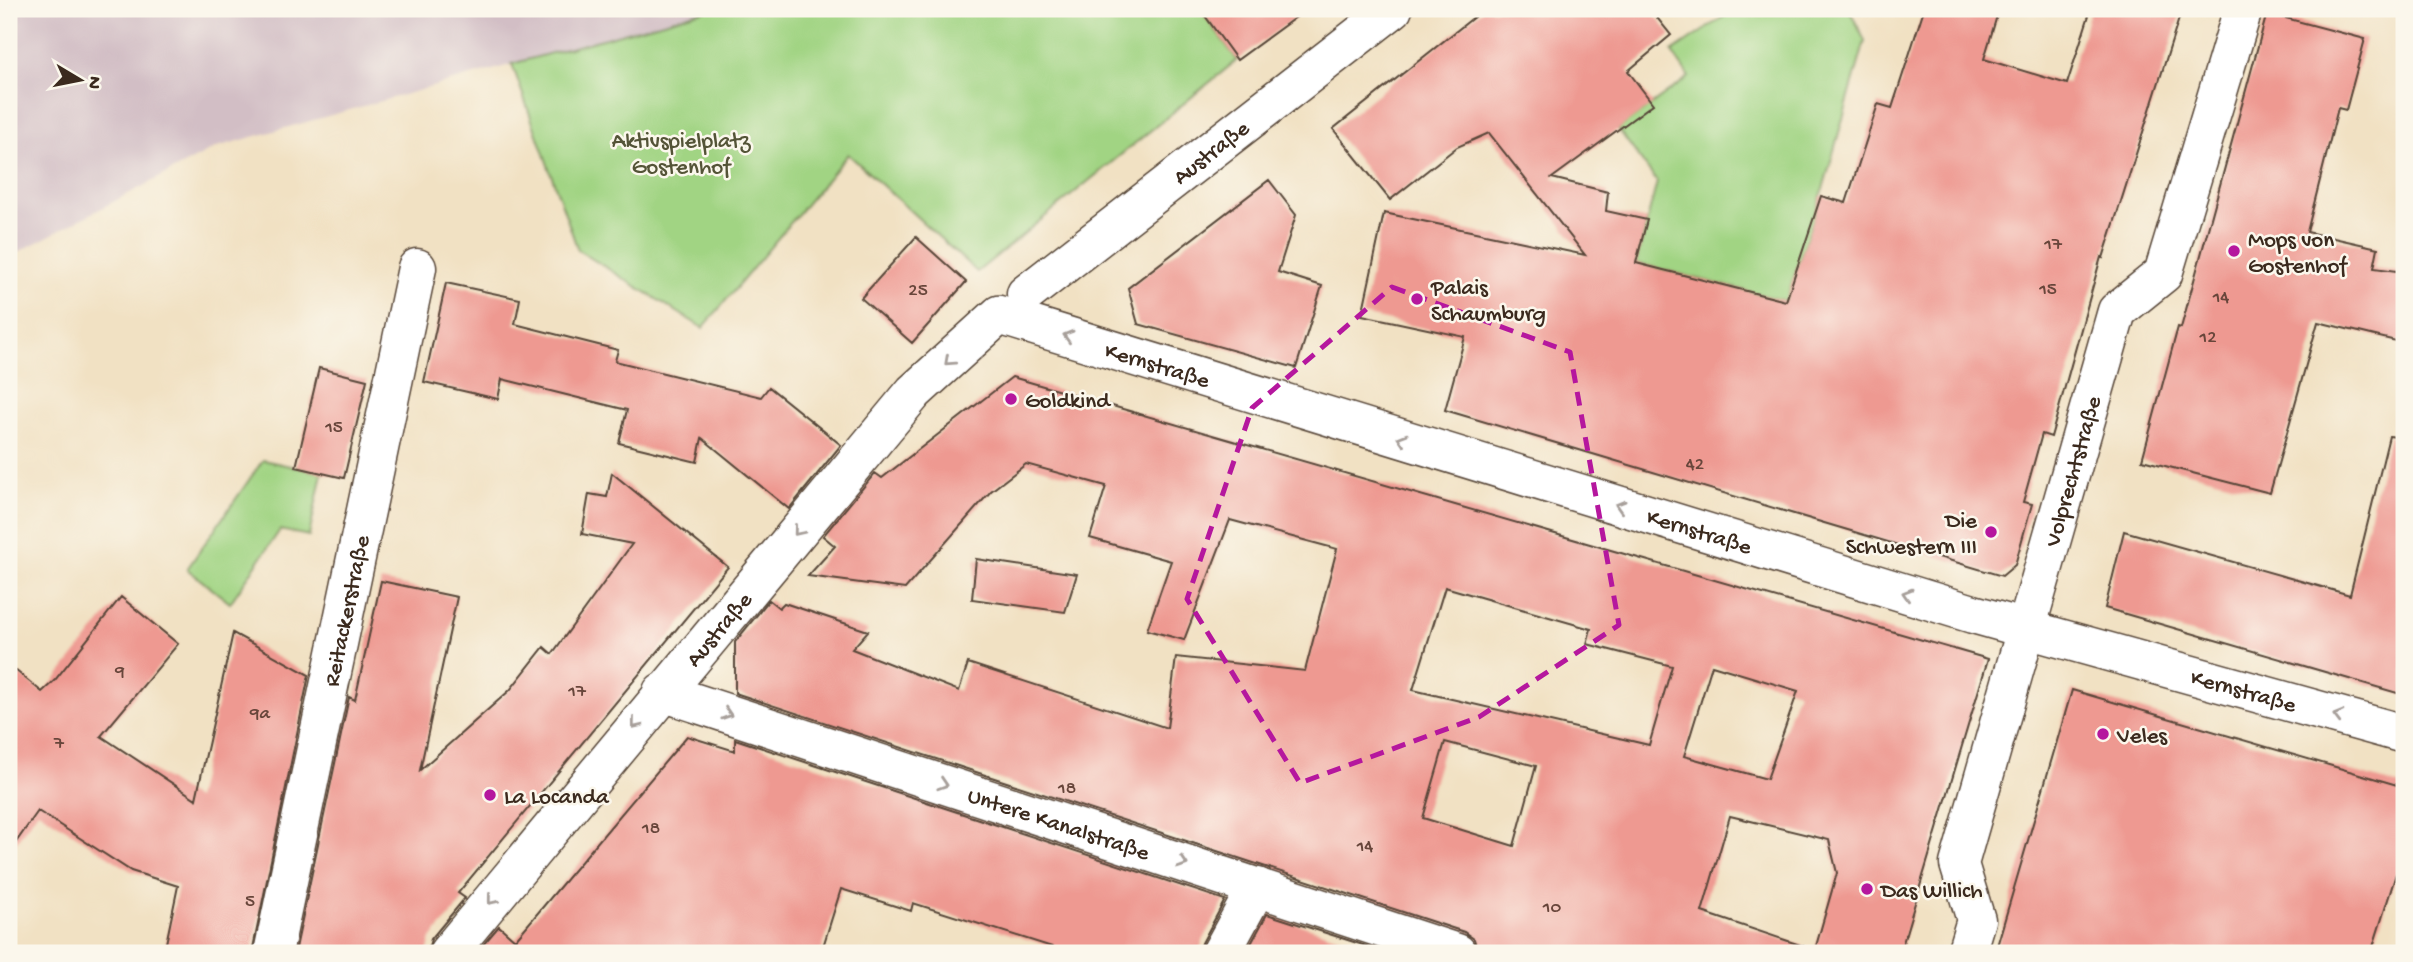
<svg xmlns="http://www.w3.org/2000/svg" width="2413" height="962" font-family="'Gochi Hand',sans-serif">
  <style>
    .industrial { fill: #d2bec5 }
    .green { fill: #a1d483; stroke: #6e7f50; stroke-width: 2 }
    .building { fill: #ee9991; fill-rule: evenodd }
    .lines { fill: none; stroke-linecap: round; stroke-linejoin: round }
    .minor-casing { stroke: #564537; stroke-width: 41 }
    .minor { stroke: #fff; stroke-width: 38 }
    .oneway { stroke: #a79f9a }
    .marked { fill: none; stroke: #b5179e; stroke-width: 5; stroke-dasharray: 14 9; stroke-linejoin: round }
    .poi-dot { fill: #b5179e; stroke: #fbf7ec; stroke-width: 2.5 }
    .labels { text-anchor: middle; stroke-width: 5; stroke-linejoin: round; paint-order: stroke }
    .number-label { font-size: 19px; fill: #68463b }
    .park-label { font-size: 23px; fill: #545437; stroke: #fbf7ec }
    .street-label { font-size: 23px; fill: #3b2a1e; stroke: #fbf7ec }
    .poi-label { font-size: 23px; fill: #3b2a1e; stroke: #fbf7ec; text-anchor: start }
  </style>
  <rect width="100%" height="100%" fill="#fbf7ec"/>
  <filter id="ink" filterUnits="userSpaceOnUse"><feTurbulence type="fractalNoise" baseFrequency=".0143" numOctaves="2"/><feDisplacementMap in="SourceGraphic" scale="14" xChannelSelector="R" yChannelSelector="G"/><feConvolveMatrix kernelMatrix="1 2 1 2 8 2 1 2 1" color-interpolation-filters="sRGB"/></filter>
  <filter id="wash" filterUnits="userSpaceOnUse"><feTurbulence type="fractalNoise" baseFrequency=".00686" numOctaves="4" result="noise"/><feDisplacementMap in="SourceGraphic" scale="28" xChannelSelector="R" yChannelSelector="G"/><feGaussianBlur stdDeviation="1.57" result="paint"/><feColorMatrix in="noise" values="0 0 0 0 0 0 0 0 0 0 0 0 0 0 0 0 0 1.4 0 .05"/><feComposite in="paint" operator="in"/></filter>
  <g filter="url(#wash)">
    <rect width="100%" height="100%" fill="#f1e1c3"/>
    <!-- industrial -->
    <path class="industrial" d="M9 9H710L217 147 9 257Z"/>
    <!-- green -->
    <path class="green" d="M710 9H1200L1237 60 977 272 848 154 703 328 578 250 512 64Z
      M1735 9H1849L1865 41 1821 196 1786 301 1636 263 1657 182 1618 129 1689 77 1672 52Z
      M263 460 322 473 309 536 280 530 230 603 187 569Z"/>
    <g id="blocks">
      <!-- building -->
      <path class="building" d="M1200 9H1307L1237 60Z
        M1484 9H1650L1671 35 1628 71 1653 104 1552 178 1608 192 1606 211 1647 220 1636 263 1786 301 1821 196 1846 203 1878 104 1892 108 1924 9H1999L1984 59 2067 84 2091 9H2182L2103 258 2101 257 2051 437 2042 434 2023 502 2032 504 2015 565 2002 576 1445 410 1465 337 1362 315 1384 213 1585 255 1489 133 1457 147 1390 200 1333 129Z
        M2267 13 2365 39 2346 110 2338 108 2307 232 2378 248 2374 268 2404 272V343L2318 322 2270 493 2142 460 2178 327 2181 328Z
        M1269 180 1296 215 1278 272 1322 286 1296 368 1138 324 1128 288Z
        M916 237 966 282 912 343 861 298Z
        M446 283 520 299 515 324 618 350 615 361 761 397 769 387 841 445 789 509 702 438 697 462 619 443 627 410 502 379 498 399 424 382Z
        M319 368 367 380 344 478 296 467Z
        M1012 377 1988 659 1900 953H1814L1837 873 1829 840 1730 816 1702 912 1803 946 1802 953H1478L1474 939 1464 932 735 693V642L769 600 779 608 784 603 868 631 852 649 959 691 968 663 1167 728 1176 657 1305 671 1337 549 1230 520 1184 640 1147 630 1171 561 1090 538 1106 486 1026 464 991 491 905 589 808 576 835 546 823 536 875 473 882 478ZM1445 587 1591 629 1587 644 1672 666 1649 745 1413 690ZM1712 665 1798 691 1767 779 1684 756ZM1445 742 1536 766 1514 846 1423 818Z
        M2389 436 2404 438V695L2105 608 2124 531 2350 595Z
        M612 473 728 567 458 893 465 898 431 939 427 953H295L349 697 355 700 381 581 457 597 420 770 510 690 544 647 552 654 632 544 582 534 589 494 607 497Z
        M976 559 1077 574 1065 612 972 599Z
        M121 597 178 644 101 736 196 799 233 633 309 675 252 953H164L178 886 131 871 38 811 9 852V665L42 692 55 680Z
        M2072 690 2404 787V876L2396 874 2371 953H1995Z
        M687 736 735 751V739L1225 900 1202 943 1199 953H1071L913 903 911 911 841 889 821 953H476L499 926 515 940Z
        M1267 914 1388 953H1246Z"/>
    </g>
  </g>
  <g filter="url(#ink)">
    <use href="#blocks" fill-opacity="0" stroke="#564537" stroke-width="2"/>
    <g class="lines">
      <defs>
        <g id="minor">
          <path id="s1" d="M1026 294 1393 9"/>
          <path id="s2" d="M662 692 1457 953"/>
          <path id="s3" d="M273 953 417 268"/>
          <path id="s4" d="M448 953 914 392 999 315 1973 614 2404 734"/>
          <path d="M1221 953 1257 887"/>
          <path id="s5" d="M1966 953 1976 920 1959 864 2117 311 2163 274 2243 9"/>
        </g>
      </defs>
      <!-- minor casing -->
      <use href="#minor" class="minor-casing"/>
      <!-- minor -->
      <use href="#minor" class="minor"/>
    </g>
    <!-- one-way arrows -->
    <defs><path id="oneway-chevron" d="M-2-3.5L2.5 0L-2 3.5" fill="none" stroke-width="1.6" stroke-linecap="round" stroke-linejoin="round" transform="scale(1.75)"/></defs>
    <g class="oneway">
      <use href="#oneway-chevron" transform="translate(1068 336) rotate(-163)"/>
      <use href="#oneway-chevron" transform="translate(949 361) rotate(138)"/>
      <use href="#oneway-chevron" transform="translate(1402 439) rotate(-163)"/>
      <use href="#oneway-chevron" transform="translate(1620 506) rotate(-163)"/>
      <use href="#oneway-chevron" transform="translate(798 531) rotate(130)"/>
      <use href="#oneway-chevron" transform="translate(1907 594) rotate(-163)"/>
      <use href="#oneway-chevron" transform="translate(727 714) rotate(18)"/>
      <use href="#oneway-chevron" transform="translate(2338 716) rotate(-165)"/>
      <use href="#oneway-chevron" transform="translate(636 724) rotate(129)"/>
      <use href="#oneway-chevron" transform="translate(943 784) rotate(18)"/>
      <use href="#oneway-chevron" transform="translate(1183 863) rotate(18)"/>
      <use href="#oneway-chevron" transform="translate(492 900) rotate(129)"/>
    </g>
  </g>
  <!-- marked area -->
  <path class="marked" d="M1392 287 1570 352 1619 625 1479 717 1300 783 1187 599 1252 408Z"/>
  <!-- markers -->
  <g class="poi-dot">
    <circle cx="2234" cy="251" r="7"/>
    <circle cx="1417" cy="299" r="7"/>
    <circle cx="1011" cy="399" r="7"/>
    <circle cx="1991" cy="532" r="7"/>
    <circle cx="2103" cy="734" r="7"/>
    <circle cx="490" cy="795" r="7"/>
    <circle cx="1867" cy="889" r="7"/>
  </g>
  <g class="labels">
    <!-- number labels -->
    <g class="number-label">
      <text x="2053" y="249">17</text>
      <text x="2048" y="294">15</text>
      <text x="918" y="295">25</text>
      <text x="2221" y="302">14</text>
      <text x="2208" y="342">12</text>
      <text x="334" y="432">15</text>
      <text x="1695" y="469">42</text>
      <text x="120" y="676">9</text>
      <text x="577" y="696">17</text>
      <text x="260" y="718">9a</text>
      <text x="59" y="748">7</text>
      <text x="1067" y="793">18</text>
      <text x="651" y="833">18</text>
      <text x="1365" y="851">14</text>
      <text x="250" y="906">5</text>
      <text x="1552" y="912">10</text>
    </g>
    <!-- park labels -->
    <g class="park-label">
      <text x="681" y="147">Aktivspielplatz<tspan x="681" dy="26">Gostenhof</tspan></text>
    </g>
    <!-- street labels -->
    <g class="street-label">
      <text dy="8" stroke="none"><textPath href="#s1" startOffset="233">Austraße</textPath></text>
      <text dy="8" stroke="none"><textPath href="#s4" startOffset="1010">Kernstraße</textPath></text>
      <text dy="8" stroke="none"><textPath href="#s5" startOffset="502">Volprechtstraße</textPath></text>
      <text dy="8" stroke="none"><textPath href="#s4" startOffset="1577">Kernstraße</textPath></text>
      <text dy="8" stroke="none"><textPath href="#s3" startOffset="350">Reitackerstraße</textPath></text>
      <text dy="8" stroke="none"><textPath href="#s4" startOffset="422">Austraße</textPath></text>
      <text dy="8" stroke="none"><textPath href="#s4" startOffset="2144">Kernstraße</textPath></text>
      <text dy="8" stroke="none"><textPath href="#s2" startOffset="418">Untere Kanalstraße</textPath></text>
    </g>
    <!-- poi labels -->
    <g class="poi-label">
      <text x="2248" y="246">Mops von<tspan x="2248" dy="26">Gostenhof</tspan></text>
      <text x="1431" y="294">Palais<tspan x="1431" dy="26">Schaumburg</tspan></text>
      <text x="1025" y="407">Goldkind</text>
      <text x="1977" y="527" text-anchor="end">Die<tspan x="1977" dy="26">Schwestern III</tspan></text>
      <text x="2117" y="742">Veles</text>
      <text x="504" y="803">La Locanda</text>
      <text x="1881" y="897">Das Willich</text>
    </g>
  </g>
  <!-- margin -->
  <rect width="2413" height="962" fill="none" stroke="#fbf7ec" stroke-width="35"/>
  <!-- north arrow -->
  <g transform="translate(80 80) rotate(100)" stroke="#fbf7ec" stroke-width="5" paint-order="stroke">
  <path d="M0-5L12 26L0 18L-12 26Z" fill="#3b2a1e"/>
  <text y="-10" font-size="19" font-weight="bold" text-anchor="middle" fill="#3b2a1e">N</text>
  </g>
</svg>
